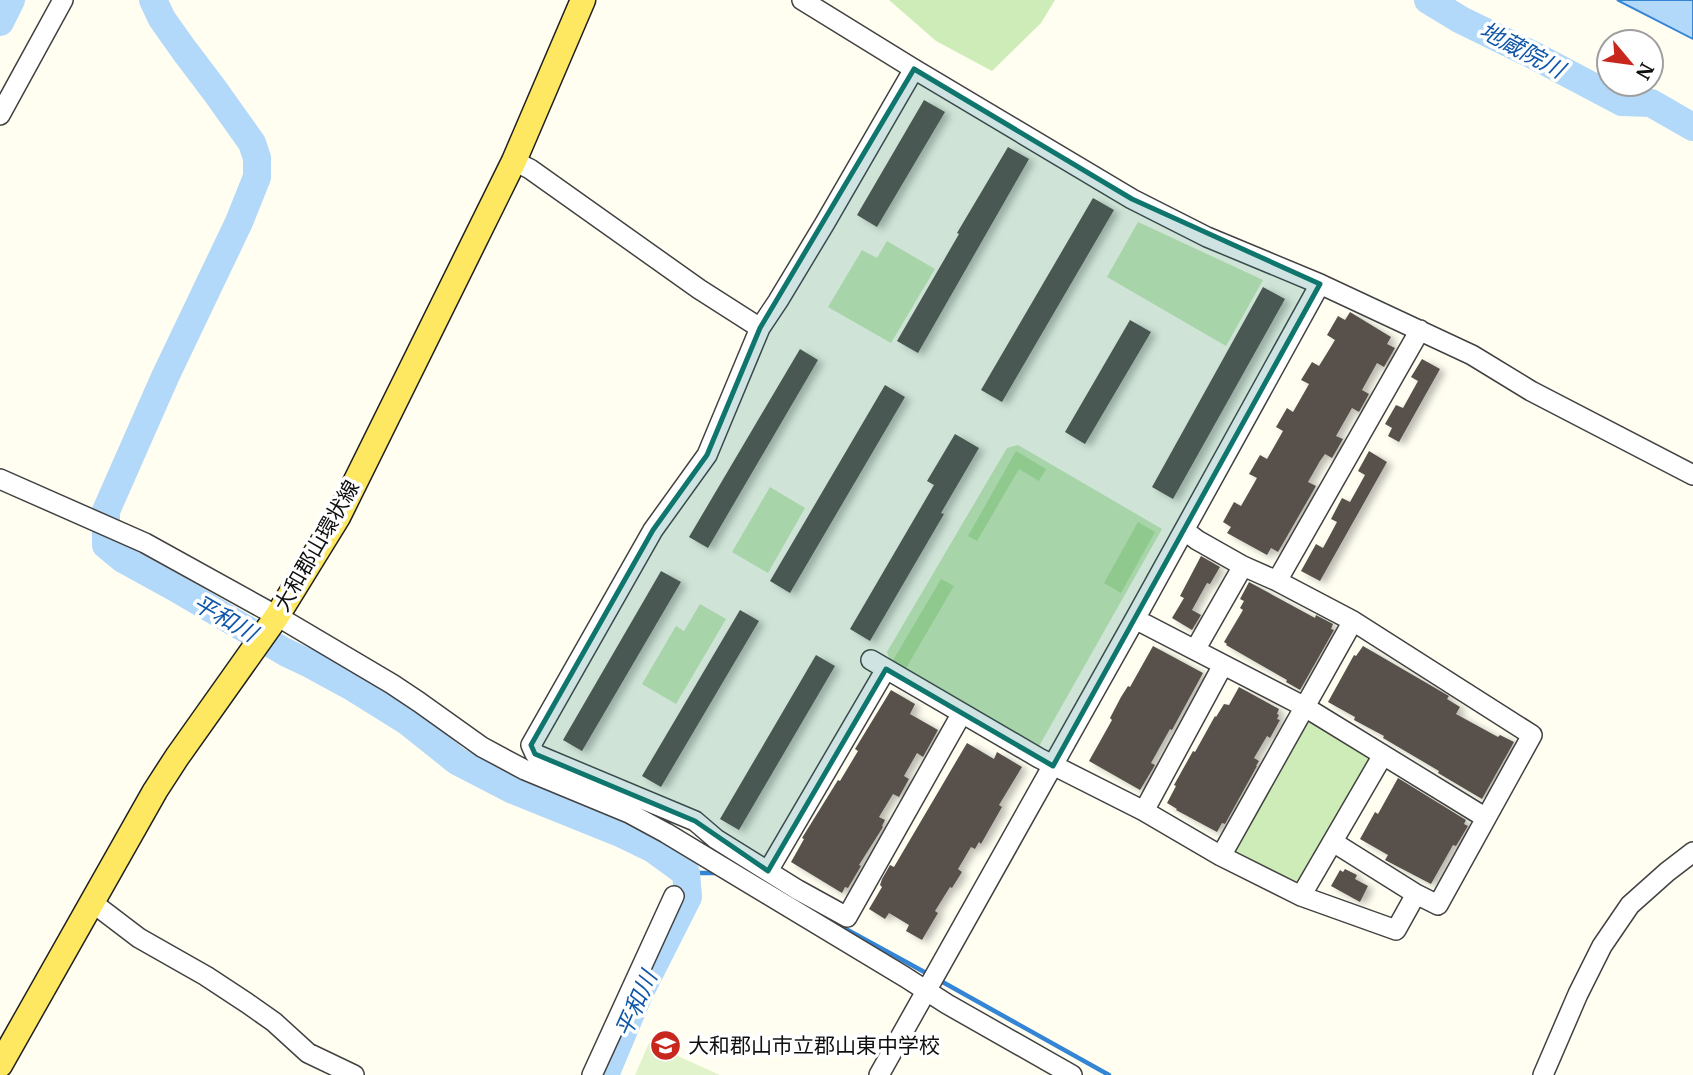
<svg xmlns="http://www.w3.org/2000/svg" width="1693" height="1075" font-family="Merriweather,'Noto Sans JP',serif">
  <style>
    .green { fill: #ceecb8 }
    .forest { fill: #afde96 }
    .pitch { fill: #e1f3ca }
    .water { fill: #b2d8fa; stroke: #3585d5; stroke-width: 2 }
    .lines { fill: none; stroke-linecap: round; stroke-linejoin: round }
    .stream { stroke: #3585d5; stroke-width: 4.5 }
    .river { stroke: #b2d8fa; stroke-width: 28 }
    .building { fill: #58514b; filter: url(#shadow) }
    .minor-casing { stroke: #424242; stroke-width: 22 }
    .major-casing { stroke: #202020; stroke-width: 27 }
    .minor { stroke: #fff; stroke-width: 19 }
    .major { stroke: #ffe861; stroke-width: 24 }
    .marked { fill: #0f766e; fill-opacity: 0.2; stroke: #0f766e; stroke-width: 5; stroke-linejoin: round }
    .labels { text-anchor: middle; stroke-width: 7; stroke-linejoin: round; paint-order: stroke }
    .street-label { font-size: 21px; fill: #0f0f0f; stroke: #fff }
    .poi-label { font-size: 21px; fill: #0f0f0f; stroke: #fff; text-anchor: start }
    .water-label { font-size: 23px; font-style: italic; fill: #1057a9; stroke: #fff }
  </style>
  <defs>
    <filter id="shadow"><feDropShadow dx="5.5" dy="3" stdDeviation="3.5" flood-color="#0004"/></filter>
  </defs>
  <rect width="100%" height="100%" fill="#fffef1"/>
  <!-- green -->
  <path class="green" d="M889 0H1055L1041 23 992 71 936 41Z
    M1138 222 1263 280 1226 346 1107 277Z
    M887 241 935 269 891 343 828 307 862 250 877 258Z
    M1018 445 1162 529 1038 748 891 664 887 652 1007 448Z
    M770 487 805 508 768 573 732 552Z
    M700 604 726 619 676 704 642 684 676 626 684 631Z
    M1315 722 1367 754 1369 764 1304 882 1294 886 1238 858 1235 848 1304 724Z"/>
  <!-- forest -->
  <path class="forest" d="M1016 451 1046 469 1039 481 1019 469 977 541 968 536Z
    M1138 522 1155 532 1121 593 1104 583Z
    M941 579 954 586 905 670 892 662Z"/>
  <!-- pitch -->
  <path class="pitch" d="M649 1043 720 1075H635Z"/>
  <!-- water -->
  <path class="water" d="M1617 0H1693V39Z"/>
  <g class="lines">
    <!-- stream -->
    <path class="stream" d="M686 873H717
      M747 873H753L776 888
      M813 911 928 974
      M939 980 1109 1075"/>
    <!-- river -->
    <path class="river" d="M153 0 162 19 184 50 215 91 252 143 257 158V177L239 222 165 377 106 511V545L123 559 174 587 285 652 308 663 354 688 407 721 457 761 513 790 620 833 653 849 686 873 688 897 639 994 605 1075
      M1428 0 1461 20 1533 55 1622 102 1651 103 1693 127
      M0 22 11 0"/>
  </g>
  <!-- building -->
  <path class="building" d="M924 100 945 112 877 227 857 215Z
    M1008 147 1029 159 918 353 897 341 959 234 957 233Z
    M1093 198 1114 210 1002 402 981 390Z
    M1263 287 1285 299 1173 499 1152 487Z
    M1350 312 1391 337 1387 344 1395 348 1384 367 1377 363 1362 390 1369 394 1359 412 1352 408 1336 436 1343 439 1332 458 1325 454 1320 461 1308 482 1316 486 1278 552 1271 548 1267 555 1227 533 1231 527 1223 522 1234 502 1241 506 1257 478 1249 474 1260 455 1267 459 1283 431 1276 427 1287 408 1293 412 1309 384 1301 380 1312 362 1319 366 1335 340 1327 335 1338 316 1345 320Z
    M1130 320 1151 332 1085 444 1065 432Z
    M800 349 818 360 708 548 689 537Z
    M1422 359 1440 369 1399 442 1388 436 1392 428 1385 424 1396 405 1403 408 1418 381 1411 377Z
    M885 385 905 397 790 593 770 581Z
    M955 434 979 448 941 513 944 514 870 641 850 629 934 485 927 481Z
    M1369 451 1387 462 1320 581 1301 571 1316 544 1323 548 1337 522 1331 519 1342 498 1350 502 1365 475 1358 471Z
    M1201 556 1220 567 1210 584 1207 583 1192 610 1201 615 1192 630 1172 618 1184 598 1180 596Z
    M661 571 681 582 582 751 563 740Z
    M1249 582 1315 618 1316 615 1333 624 1331 629 1334 630 1300 690 1286 682 1287 680 1226 645 1227 644 1224 642 1243 610 1240 608 1244 601 1240 599Z
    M740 610 759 621 661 787 642 776Z
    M1153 646 1203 673 1172 730 1170 729 1151 763 1155 765 1140 790 1089 761 1112 720 1110 718 1121 697 1128 686 1130 687Z
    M1363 646 1449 696 1447 699 1460 707 1456 714 1498 737 1500 735 1514 742 1482 799 1438 773 1439 771 1383 738 1384 736 1354 720 1355 717 1328 702 1354 655 1356 656Z
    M816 655 835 666 739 830 720 819Z
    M1239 687 1279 709 1277 714 1279 715 1277 719 1280 720 1270 738 1267 736 1254 758 1259 761 1256 766H1257L1225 824 1222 823 1217 832 1176 810 1177 809 1167 803 1176 786 1174 785 1193 751 1195 752 1215 716 1216 717 1224 704 1229 705Z
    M891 690 915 704 910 714 938 730 923 757 917 753 904 776 909 779 899 797 893 794 879 817 885 820 882 826 883 827 859 865 861 866 848 888 845 887 842 893 791 862 804 839 802 838 838 780 840 781 858 751 855 749Z
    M967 743 994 759 997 752 1022 767 999 805 1002 807 981 844 979 842 975 849 971 847 958 869 962 872 952 888 950 887 935 911 938 913 922 940 906 931 909 925 889 913 885 919 869 909 882 887 880 885 882 879 890 865 894 867Z
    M1398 778 1466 820 1464 824 1468 826 1456 846 1453 845 1431 884 1385 860 1388 855 1360 839 1375 812 1378 814Z
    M1345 869 1357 875 1355 879 1368 886 1360 902 1331 886 1340 870 1343 872Z"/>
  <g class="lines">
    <defs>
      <path id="minor" d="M802 0 914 69 1132 199 1207 237 1320 284 1472 355 1531 391 1693 475
        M914 69 825 223 778 301 760 328 707 455 653 530 531 745 535 754 695 821 716 839 798 890 847 917 962 713
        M0 115 63 0
        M514 161 530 169 699 289 760 328
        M0 479 145 543 277 616 392 684 419 702 482 747 525 770 629 813 666 833 905 977 947 1004 1072 1075
        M1277 581 1420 330
        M1135 619 1305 707 1486 818
        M1195 650 1243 566
        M871 660 1039 758 1144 811 1221 856 1301 896 1396 930 1416 894 1438 905 1532 735 1353 621 1277 581 1243 566 1197 540 1184 530
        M1144 811 1223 665
        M1333 842 1416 894
        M1221 856 1353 621
        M768 871 886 669
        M1301 896 1383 755
        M93 903 139 938 206 976 247 1003 274 1022 308 1053 354 1075
        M592 1075 674 896
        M879 1075 1135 619 1320 284
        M1543 1075 1578 994 1602 946 1630 905 1667 872 1693 852"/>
      <path id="major" d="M0 1065 155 791 177 757 277 616 338 517 514 161 583 0"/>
    </defs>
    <!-- minor casing -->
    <use href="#minor" class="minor-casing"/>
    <!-- major casing -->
    <use href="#major" class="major-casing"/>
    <!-- minor -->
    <use href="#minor" class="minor"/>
    <!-- major -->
    <use href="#major" class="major"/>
  </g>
  <!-- marked area -->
  <path class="marked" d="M914 69 1132 199 1320 284 1053 766 886 669 768 871 695 821 535 754 531 745 653 530 707 455 760 328Z"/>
  <!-- icons -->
  <defs>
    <symbol id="school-disc" viewBox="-11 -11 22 22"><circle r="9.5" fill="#c8271e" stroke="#fff"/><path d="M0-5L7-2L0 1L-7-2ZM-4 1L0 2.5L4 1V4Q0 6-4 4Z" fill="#fff"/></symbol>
  </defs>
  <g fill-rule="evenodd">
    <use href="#school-disc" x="648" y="1028" width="35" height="35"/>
  </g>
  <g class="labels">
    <!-- street labels -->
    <g class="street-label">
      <text transform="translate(317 546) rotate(-60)" y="7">大和郡山環状線</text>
    </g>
    <!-- poi labels -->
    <g class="poi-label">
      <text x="688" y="1053">大和郡山市立郡山東中学校</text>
    </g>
    <!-- water labels -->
    <g class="water-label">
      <text transform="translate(1522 50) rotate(28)" y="8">地蔵院川</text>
      <text transform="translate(225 618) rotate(30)" y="8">平和川</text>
      <text transform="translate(636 1004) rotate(-66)" y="8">平和川</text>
    </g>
  </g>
  <!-- north arrow -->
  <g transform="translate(1630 63) rotate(119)"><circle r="33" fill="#ffffff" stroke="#9f9f9f" stroke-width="2"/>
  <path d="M0-5L12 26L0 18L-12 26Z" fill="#c8271e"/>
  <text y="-10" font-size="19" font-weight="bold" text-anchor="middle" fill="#0f0f0f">N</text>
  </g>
</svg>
